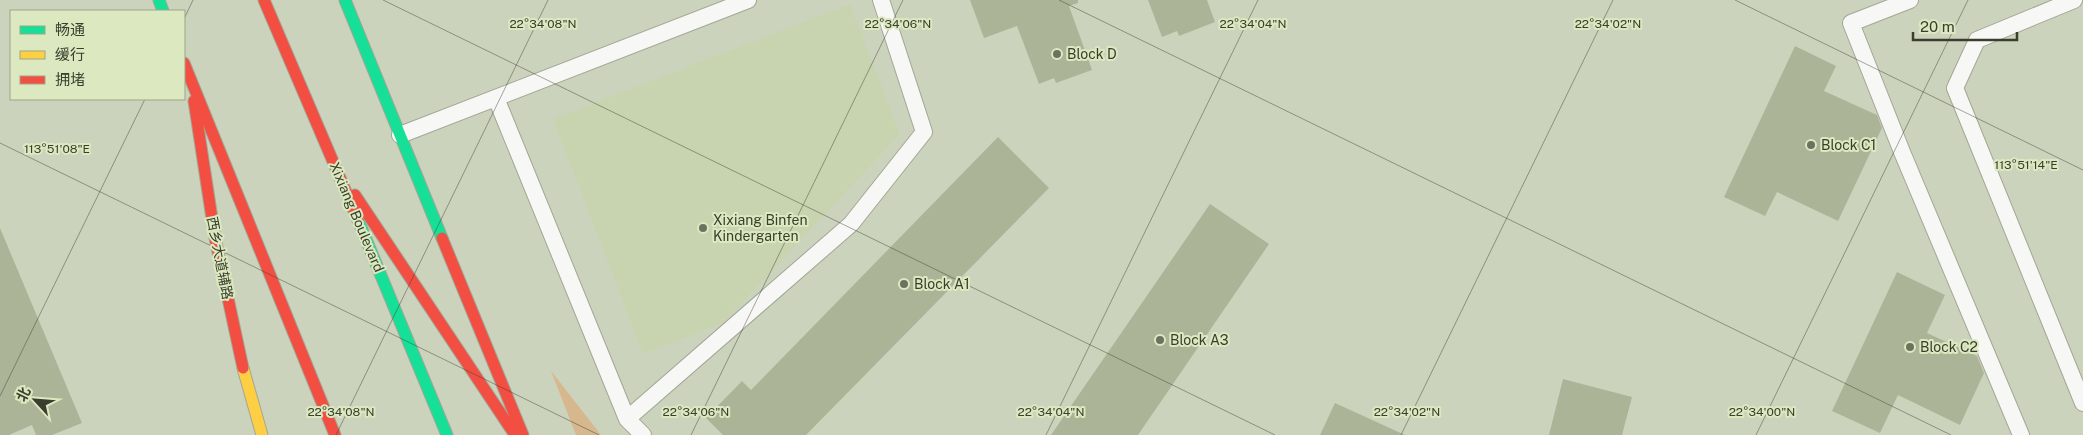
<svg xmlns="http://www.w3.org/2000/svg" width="2083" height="435" font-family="'Public Sans','Noto Sans SC',sans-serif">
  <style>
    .built { fill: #c8d4af }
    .green { fill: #d6b78e }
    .building { fill: #acb498 }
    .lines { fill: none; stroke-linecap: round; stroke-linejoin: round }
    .lane-casing { stroke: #a1a795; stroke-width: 18 }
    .fast-casing { stroke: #a1a795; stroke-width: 13 }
    .slow-casing { stroke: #a1a795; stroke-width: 13 }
    .jam-casing { stroke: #a1a795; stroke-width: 13 }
    .lane { stroke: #f7f8f5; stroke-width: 16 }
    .fast { stroke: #16e098; stroke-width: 11 }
    .slow { stroke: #ffcf43; stroke-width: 11 }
    .jam { stroke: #f24e42; stroke-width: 11 }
    .ticks { fill: none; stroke: #393e2e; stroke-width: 1; stroke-opacity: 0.45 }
    .poi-dot { fill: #6c7260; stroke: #dce9c0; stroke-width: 2 }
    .labels { text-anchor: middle; stroke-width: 4; stroke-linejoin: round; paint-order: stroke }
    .poi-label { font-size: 14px; fill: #393e2e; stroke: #dce9c0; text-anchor: start }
    .street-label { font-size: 14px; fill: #393e2e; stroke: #dce9c0 }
    .ticks-label { font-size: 12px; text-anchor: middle; fill: #393e2e; stroke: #dce9c0; stroke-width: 4; stroke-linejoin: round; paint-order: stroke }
  </style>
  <rect width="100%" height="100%" fill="#ccd3bc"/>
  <!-- built -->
  <path class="built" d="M850 4 900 134 723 323 643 354 553 119Z"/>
  <!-- green -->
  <path class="green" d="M551 371 601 435H576Z"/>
  <!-- building -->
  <path class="building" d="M970 0H1078V3L1069 6 1092 70 1056 83 1054 78 1039 84 1017 26 984 38Z
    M1148 0H1207L1215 22 1179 36 1177 31 1162 37Z
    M1795 46 1836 66 1824 91 1877 115 1882 128 1838 221 1777 192 1765 216 1724 197Z
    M998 137 1049 188 806 435H723L706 418 742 381 751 390Z
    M1210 204 1269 244 1138 435H1051Z
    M0 228 82 423 52 435H36L32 425 9 435H0Z
    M1897 272 1945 295 1927 333 1977 356 1984 373 1960 425 1898 395 1880 433 1832 411Z
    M1563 379 1632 397 1622 435H1549Z
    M1335 403 1405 435H1320Z"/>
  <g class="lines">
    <defs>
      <path id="lane" d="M1910 0 1851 23 1902 152 2021 435
        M2074 0 1977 40 1955 88 2083 403
        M496 98 627 419 643 435
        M400 135 748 0
        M627 419 851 224 924 132 881 0"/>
      <path id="fast" d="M159 0 163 11
        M345 0 442 238
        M358 220 447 435"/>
      <path id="slow" d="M243 368 262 435"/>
      <path id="jam" d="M264 0 358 220
        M184 63 335 435
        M194 101 215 238 243 368
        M355 195 515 435
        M442 238 523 435"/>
    </defs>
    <!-- lane casing -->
    <use href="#lane" class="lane-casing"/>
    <!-- fast casing -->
    <use href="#fast" class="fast-casing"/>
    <!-- slow casing -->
    <use href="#slow" class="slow-casing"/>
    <!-- jam casing -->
    <use href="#jam" class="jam-casing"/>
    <!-- lane -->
    <use href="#lane" class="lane"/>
    <!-- fast -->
    <use href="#fast" class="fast"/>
    <!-- slow -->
    <use href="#slow" class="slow"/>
    <!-- jam -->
    <use href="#jam" class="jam"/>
  </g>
  <!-- ticks -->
  <path class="ticks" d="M383 0 1275 435M1059 0 1951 435M1735 0 2083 170M184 19 193 0M0 143 599 435M0 396 145 99M336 435 548 0M691 435 903 0M1046 435 1258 0M1401 435 1613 0M1756 435 1968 0"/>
  <!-- markers -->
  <g class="poi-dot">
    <circle cx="1057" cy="54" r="5"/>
    <circle cx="1811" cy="145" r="5"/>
    <circle cx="703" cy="228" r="5"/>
    <circle cx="904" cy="284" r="5"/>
    <circle cx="1160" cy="340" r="5"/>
    <circle cx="1910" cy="347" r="5"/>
  </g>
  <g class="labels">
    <!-- poi labels -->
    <g class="poi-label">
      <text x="1067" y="59">Block D</text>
      <text x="1821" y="150">Block C1</text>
      <text x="713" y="225">Xixiang Binfen<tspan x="713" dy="16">Kindergarten</tspan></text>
      <text x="914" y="289">Block A1</text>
      <text x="1170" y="345">Block A3</text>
      <text x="1920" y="352">Block C2</text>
    </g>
    <!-- street labels -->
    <g class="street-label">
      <text transform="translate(357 217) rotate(67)" y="5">Xixiang Boulevard</text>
      <text transform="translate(220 258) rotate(79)" y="5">西乡大道辅路</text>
    </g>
  </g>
  <g class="ticks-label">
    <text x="543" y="28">22°34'08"N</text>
    <text x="898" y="28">22°34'06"N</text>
    <text x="1253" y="28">22°34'04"N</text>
    <text x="1608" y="28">22°34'02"N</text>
    <text x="57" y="153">113°51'08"E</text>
    <text x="2026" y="169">113°51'14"E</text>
    <text x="341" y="416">22°34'08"N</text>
    <text x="696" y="416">22°34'06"N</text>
    <text x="1051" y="416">22°34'04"N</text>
    <text x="1407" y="416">22°34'02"N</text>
    <text x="1762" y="416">22°34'00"N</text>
  </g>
  <!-- legend -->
  <rect x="10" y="10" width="175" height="90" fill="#dce9c0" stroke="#9ba586"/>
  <rect x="20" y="26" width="25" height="8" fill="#16e098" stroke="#9ba586"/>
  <text x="55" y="35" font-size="15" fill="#393e2e">畅通</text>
  <rect x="20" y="51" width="25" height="8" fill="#ffcf43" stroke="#9ba586"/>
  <text x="55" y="60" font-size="15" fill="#393e2e">缓行</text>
  <rect x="20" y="76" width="25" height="8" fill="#f24e42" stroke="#9ba586"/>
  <text x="55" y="85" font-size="15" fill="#393e2e">拥堵</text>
  <!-- north arrow -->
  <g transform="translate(35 400) rotate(296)" stroke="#dce9c0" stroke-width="4" paint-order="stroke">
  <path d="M0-4L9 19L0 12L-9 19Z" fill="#393e2e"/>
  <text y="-8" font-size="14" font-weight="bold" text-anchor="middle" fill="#393e2e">北</text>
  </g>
  <!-- scale -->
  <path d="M1913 32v8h104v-8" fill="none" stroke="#393e2e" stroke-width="2.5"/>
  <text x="1920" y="32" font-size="15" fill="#393e2e" stroke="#dce9c0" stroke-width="4" paint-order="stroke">20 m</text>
</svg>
